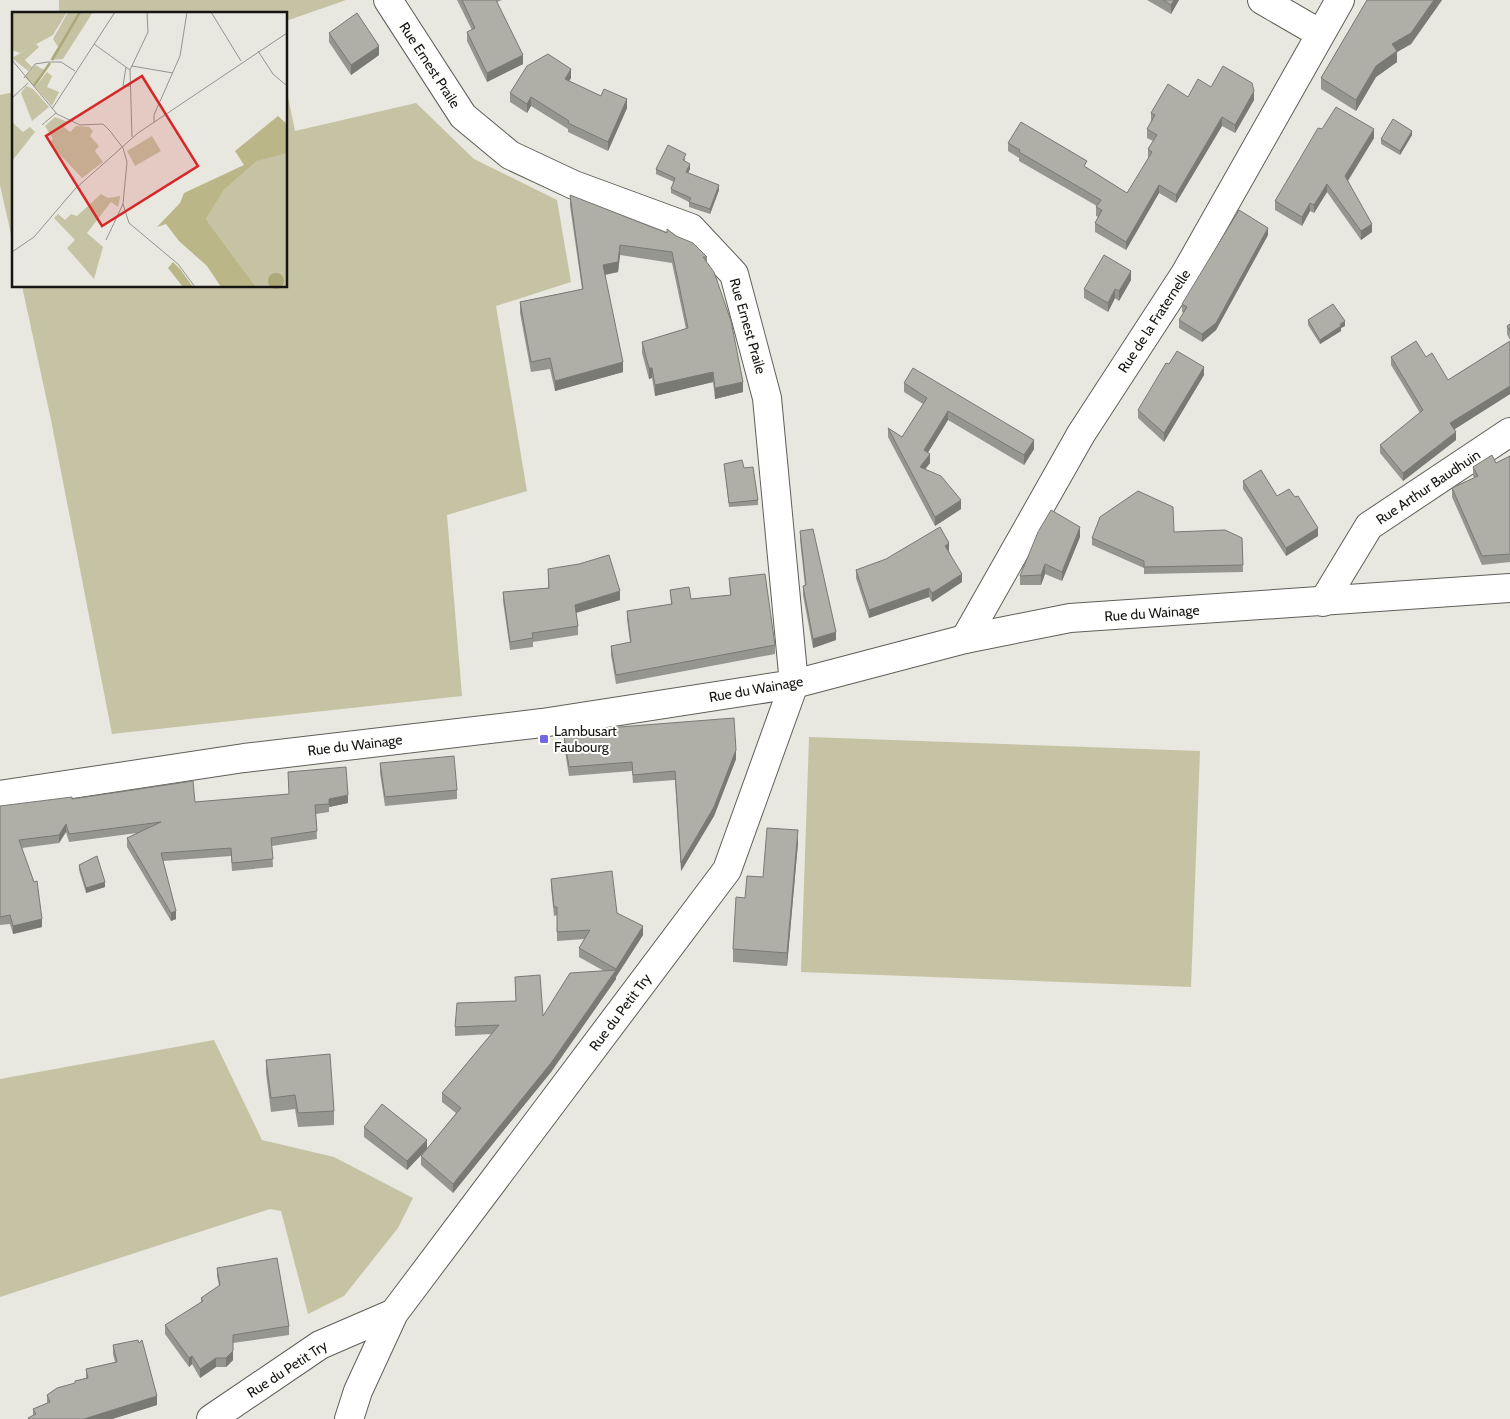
<svg xmlns="http://www.w3.org/2000/svg" width="1510" height="1419" font-family="Cabin,sans-serif">
  <style>
    .green { fill: #c6c3a4 }
    .lines { fill: none; stroke-linecap: round; stroke-linejoin: round }
    .minor-casing { stroke: #5f5f59; stroke-width: 30 }
    .major-casing { stroke: #5f5f59; stroke-width: 30 }
    .minor { stroke: #fff; stroke-width: 28 }
    .major { stroke: #fff; stroke-width: 28 }
    .wall { fill: #969690 }
    .shaded-wall { fill: #7a7a75 }
    .building { fill: #afaea7; stroke: #7a7a75 }
    .poi-dot { fill: #7168e3; stroke: #fffffe; stroke-width: 2 }
    .labels { text-anchor: middle; stroke-width: 4; stroke-linejoin: round; paint-order: stroke }
    .street-label { font-size: 14px; fill: #161513; stroke: #fffffe }
    .poi-label { font-size: 14px; fill: #161513; stroke: #fffffe; text-anchor: start }
    .inset-river { fill: none; stroke: #ada87a; stroke-width: 2.5 }
    .inset-road { fill: none; stroke: #94938e; stroke-width: 1 }
    .view { fill: #d62828; fill-opacity: 0.15; stroke: #d62828; stroke-width: 2.5 }
    .inset-edge { fill: none; stroke: #161513; stroke-width: 2.5 }
  </style>
  <rect width="100%" height="100%" fill="#e8e7e0"/>
  <!-- green -->
  <path class="green" d="M59 0H346L286 21V14H59Z
    M286 87 295 131 416 103 474 159 557 200 571 282 496 306 527 491 447 515 462 696 112 734 51 420 22 286H286Z
    M14 92V248L0 185V95Z
    M809 737 1200 751 1191 987 801 972Z
    M214 1040 262 1140 334 1157 413 1198 398 1228 344 1296 308 1314 281 1211 270 1209 0 1297V1079Z"/>
  <g class="lines">
    <defs>
      <path id="minor" d="M1262 0 1319 33
        M1323 602 1369 526 1510 432
        M965 639 1081 434 1185 274 1340 0
        M211 1419 320 1345 394 1313
        M349 1419 358 1391 394 1313 727 870 794 684 767 398 734 274 691 228 574 185 510 155 463 116 388 0"/>
      <path id="major" d="M0 795 244 758 542 723 794 684 965 639 1070 618 1510 588"/>
    </defs>
    <!-- minor casing -->
    <use href="#minor" class="minor-casing"/>
    <!-- major casing -->
    <use href="#major" class="major-casing"/>
    <!-- minor -->
    <use href="#minor" class="minor"/>
    <!-- major -->
    <use href="#major" class="major"/>
  </g>
  <!-- wall -->
  <path class="wall" d="M457 0H502L497 2 523 64 487 82 467 41V32L472 30Z
    M1147 0H1179L1171 14Z
    M1367 0H1442L1411 44 1397 52V62L1376 77 1356 111 1321 89V78Z
    M329 33 379 55 351 75 329 42Z
    M571 78 569 81 627 108 608 151 568 132V129L531 106 527 113 510 102V93Z
    M1211 87 1254 100 1235 133 1222 126 1176 203 1159 193 1126 250 1095 232V223L1098 217 1096 216V207L1097 206 1019 161V158L1008 151V143L1087 168 1127 193 1149 158H1148V149L1153 141 1147 138V129L1151 121V113Z
    M1322 129 1374 138 1348 181 1372 232 1361 240 1327 192 1314 213 1310 211 1302 226 1275 210V201Z
    M1412 135 1400 155 1381 144V139Z
    M686 158 684 161 690 169 688 173 719 190 710 214 689 207V202L671 193V189L674 182 656 174V169Z
    M570 195 667 232V229L707 257V262L743 392 715 399 713 382 655 396 652 378 649 379 642 353V342L686 329 672 263 620 255 618 272 605 275 623 372 555 391 550 369 531 372 520 313V302L582 289 570 206Z
    M1268 235 1216 330 1202 342 1179 328V320L1184 313 1182 312V304Z
    M1131 280 1119 301 1115 298 1108 312 1084 298V289Z
    M1308 320 1345 326 1341 328V331L1320 344 1308 325Z
    M1510 324V340L1507 334V326Z
    M1510 341V394L1455 429 1456 440 1403 481 1380 453V445L1420 413 1391 365V357H1426L1448 380Z
    M1204 375 1164 442 1138 418V410Z
    M904 383 1034 449 1024 465 948 420 928 452 930 463 925 469 961 509 935 526 888 437V428L902 437 923 404 904 392Z
    M1510 456V562L1482 565 1452 497V488L1474 478 1473 475V467L1496 463Z
    M724 464 744 468 758 500V505L729 507Z
    M1243 481 1277 496 1318 536 1286 556 1243 489Z
    M800 531 836 640 813 648 803 595V586H805L800 540Z
    M1174 532 1242 538 1243 572 1144 574V568L1092 545V538Z
    M1080 537 1062 581 1045 574 1041 585H1020V576Z
    M949 551 962 582 932 602 929 597 869 618 856 578V570Z
    M548 569 620 600 576 613 578 626V635L533 642V647L510 650 503 601V592L548 588Z
    M729 578 775 645V654L616 684 611 655V646L630 642 627 620V611L671 604 670 590 691 599 730 595Z
    M564 736 736 759 714 816 681 871 675 780 633 783 632 771 569 776 564 745Z
    M380 763 457 790V799L385 806 380 773Z
    M288 772 348 803 329 807V812L316 814 317 839 272 846 273 867 232 871 231 856 163 861 176 919 171 921 127 847V838L137 833 69 842 66 832 59 843 22 848 42 927 13 934 10 924 0 925V806L72 799 195 802 289 794Z
    M798 843 787 966 733 962V949L745 898 763 877Z
    M79 865 105 887 86 893 79 870Z
    M551 879 617 913 643 935 616 977V979L551 1072 453 1193 421 1165V1156L456 1113 442 1102V1093L491 1034 455 1036V1027L516 1001 515 977 543 1016 604 971 579 957V948L585 939 557 941V915L554 916 551 887Z
    M266 1060 334 1111V1125L298 1127 295 1109 271 1112 266 1073Z
    M364 1127 427 1140 407 1170 364 1137Z
    M217 1268 289 1326V1335L233 1343V1360L226 1367H216L200 1378 192 1364 189 1367 165 1334V1325L201 1303V1298L219 1286 217 1276Z
    M113 1345 157 1405 112 1419H28L33 1415V1409L47 1403V1395L75 1384V1381L86 1378V1369L115 1362 113 1354Z"/>
  <!-- shaded-wall -->
  <path class="shaded-wall" d="M1174 0H1179L1171 14V5Z
    M1434 0H1442L1411 44 1397 52V62L1376 77 1356 111V100L1376 66 1392 44Z
    M379 46V55L351 75V65Z
    M523 55V64L487 82V73Z
    M571 69V78L565 88V79Z
    M1254 91V100L1235 133V125Z
    M531 97V106L527 113V104Z
    M627 99V108L608 151V142Z
    M1222 117V126L1176 203V195Z
    M1374 129V138L1345 185V176Z
    M1412 131V135L1400 155V151Z
    M690 164V169L686 177V172Z
    M1327 184V192L1314 213V205Z
    M719 185V190L710 214V209Z
    M1159 185V193L1126 250V242Z
    M1310 203V211L1302 226V217Z
    M1372 224V232L1361 240V231Z
    M1268 228V235L1216 330 1202 342V334Z
    M620 245V255L618 272 603 275V265Z
    M1131 271V280L1119 301V291Z
    M1115 289V298L1108 312V303Z
    M1345 321V326L1341 328V331L1320 344V340Z
    M623 362V372L555 391V381Z
    M1204 367V375L1164 442V433Z
    M649 368H652V378L649 379Z
    M713 372V382L655 396V385Z
    M743 382V392L715 399V388Z
    M1510 386V394L1450 432V423Z
    M948 411V420L924 459V450Z
    M1456 432V440L1403 481V473Z
    M1034 440V449L1024 465V455Z
    M930 454V463L920 476V467Z
    M961 500V509L935 526V517Z
    M1080 527V537L1062 581V572Z
    M1318 528V536L1286 556V548Z
    M949 543V552L945 546Z
    M1045 564V574L1041 585V575Z
    M962 574V582L932 602V593Z
    M929 588V597L869 618V610Z
    M620 591V600L575 613V605Z
    M836 632V640L813 648V639Z
    M736 750V759L714 816 681 871V863Z
    M348 795V803L329 807V799Z
    M66 824V832L59 843V835Z
    M798 830V843L787 966V953Z
    M105 882V887L86 893V888Z
    M176 911V919L171 921V913Z
    M42 919V927L13 934V926Z
    M643 926V935L616 977V979L551 1072 453 1193V1184L616 970V969Z
    M427 1140V1149L407 1170V1161Z
    M233 1351V1360L226 1367V1358Z
    M192 1356V1364L189 1367V1358Z
    M216 1358V1367L200 1378V1369Z
    M157 1396V1405L112 1419H84Z"/>
  <!-- building -->
  <path class="building" d="M462 0H496L523 55 487 73 467 32 475 28Z
    M1163 0H1174L1171 5Z
    M1367 0H1434L1411 33 1392 44 1397 51 1376 66 1356 100 1321 78Z
    M357 13 379 46 351 65 329 33Z
    M548 54 571 69 565 79 601 96 604 89 627 99 608 142 568 123 569 121 531 97 527 104 510 93 527 66Z
    M1223 66 1252 83 1254 91 1235 125 1222 117 1176 195 1159 185 1126 242 1095 223 1102 210 1096 207 1101 200 1019 152 1020 150 1008 143 1021 122 1087 161 1084 166 1127 193 1152 152 1148 149 1157 135 1147 129 1155 115 1151 113 1168 84 1188 97 1198 79 1211 87Z
    M1336 107 1374 129 1345 176 1372 224 1361 231 1327 184 1314 205 1310 203 1302 217 1275 201 1318 128 1322 129Z
    M1393 119 1412 131 1400 151 1381 139Z
    M668 145 686 154 683 160 690 164 686 172 719 185 710 209 689 202 691 198 671 189 675 178 656 169Z
    M570 195 667 233V229L676 236 693 243 707 257H703L714 272 731 321 743 382 715 388 713 372 655 385 652 368H649L642 342 688 328 672 252 620 245 618 262 603 265 623 362 555 381 550 358 531 362 520 302 583 289Z
    M1239 210 1268 228 1216 323 1202 334 1179 320 1187 307 1182 304Z
    M1104 255 1131 271 1119 291 1115 289 1108 303 1084 289Z
    M1333 304 1345 321 1340 324 1341 326 1320 340 1308 320Z
    M1510 324V331L1507 326Z
    M1416 341 1426 357 1432 353 1448 380 1510 341V386L1450 423 1456 432 1403 473 1380 445 1423 410 1391 357Z
    M1177 351 1204 367 1164 433 1138 410 1166 363 1169 364Z
    M913 368 1034 440 1024 455 948 411 924 450 930 454 920 467 941 476 961 500 935 517 888 428 902 437 927 398 904 383Z
    M1492 455 1496 463 1510 456V554L1482 556 1452 488 1478 476 1473 467Z
    M742 460 744 468 753 467 758 500 729 503 724 464Z
    M1261 470 1277 496 1289 489 1295 497 1298 496 1318 528 1286 548 1243 481Z
    M1138 491 1173 507 1174 532 1225 530 1242 538 1243 565 1144 567V561L1092 538 1100 517Z
    M1051 510 1080 527 1062 572 1045 564 1041 575 1020 576 1038 532Z
    M940 527 949 543 945 546 962 574 932 593 929 588 869 610 856 570 886 559Z
    M813 529 836 632 813 639 803 586 806 585 800 531Z
    M609 555 620 591 575 605 578 626 532 633 533 638 510 642 503 592 549 588 548 569 579 564Z
    M765 574 775 645 616 675 611 646 631 642 627 611 672 604 670 590 689 587 691 599 731 595 729 578Z
    M734 718 736 750 714 807 681 863 675 771 633 775 632 762 569 767 564 736 619 727Z
    M454 756 457 790 385 797 380 763Z
    M346 767 348 795 329 799V804L315 805 317 831 271 838 273 859 232 863 231 848 161 853 176 911 171 913 127 838 161 822 69 834 66 824 59 835 19 840 34 882 37 881 42 919 13 926 10 915 0 917V806L72 797V799L193 781 195 802 289 794 288 772Z
    M767 828 798 830 787 953 733 949 736 897 745 898 747 876 763 877Z
    M97 856 105 882 86 888 79 865Z
    M612 871 617 913 643 926 616 969 579 948 590 930 557 932V907H554L551 879Z
    M616 970 551 1063 453 1184 421 1156 461 1108 442 1093 499 1025 455 1027 457 1003 516 1001 515 977 540 975 543 1016 570 973Z
    M330 1054 334 1111 298 1113 295 1095 271 1098 266 1060Z
    M382 1104 427 1140 407 1161 364 1127Z
    M277 1258 289 1326 233 1335V1351L226 1358H216L200 1369 192 1356 189 1358 165 1325 203 1301 201 1298 220 1285 217 1268Z
    M138 1340 139 1343 142 1340 157 1396 84 1419H29L28 1418 36 1414 33 1409 50 1402 47 1395 57 1388 75 1383V1381L88 1378 86 1369 117 1362 113 1345Z"/>
  <!-- markers -->
  <rect class="poi-dot" x="539" y="734" width="10" height="10" rx="2.5"/>
  <g class="labels">
    <!-- street labels -->
    <g class="street-label">
      <text transform="translate(430 65) rotate(57)" y="5">Rue Ernest Praile</text>
      <text transform="translate(1154 321) rotate(-57)" y="5">Rue de la Fraternelle</text>
      <text transform="translate(748 326) rotate(74)" y="5">Rue Ernest Praile</text>
      <text transform="translate(1428 487) rotate(-34)" y="5">Rue Arthur Baudhuin</text>
      <text transform="translate(1152 613) rotate(-4)" y="5">Rue du Wainage</text>
      <text transform="translate(756 689) rotate(-10)" y="5">Rue du Wainage</text>
      <text transform="translate(355 745) rotate(-7)" y="5">Rue du Wainage</text>
      <text transform="translate(620 1012) rotate(-53)" y="5">Rue du Petit Try</text>
      <text transform="translate(287 1369) rotate(-33)" y="5">Rue du Petit Try</text>
    </g>
    <!-- poi labels -->
    <g class="poi-label">
      <text x="554" y="736">Lambusart<tspan x="554" dy="16">Faubourg</tspan></text>
    </g>
  </g>
  <!-- overview -->
  <g transform="translate(12 12)">
    <rect width="275" height="275" fill="#e8e7e0"/>
    <path d="M0 0H55L41 23 8 41 0 38ZM56 0H81L51 47 38 48 46 35 41 27ZM24 32 27 35 13 48 20 55 16 59 0 46ZM23 53 34 59 22 74 13 65ZM35 60 40 64 35 75 47 80 40 94 23 75ZM14 74 21 77 37 95 20 109 9 81ZM43 105 56 110 52 115 58 120 64 114 77 115 81 119 78 124 87 134 83 139 91 150 70 166 37 131 41 127 33 114ZM0 110 11 120 18 115 23 120 0 149ZM140 124 149 139 123 154 115 139ZM266 141H275V275H244L194 207 212 178 245 149ZM89 182 96 186 108 184V186L106 195 99 190 75 221 91 235 82 267 55 236 63 228 42 206 46 202 53 208 59 202 65 204Z" fill="#c6c3a4"/>
    <path d="M266 104 275 112V141L245 149 212 178 194 207 244 275H209L195 254 167 229 154 212 145 215 168 191 172 181 232 153 223 139ZM161 250 168 257 181 275H171L156 256Z" fill="#bab687"/>
    <path d="M256 269a8 8 0 1 1 16 0a8 8 0 1 1-16 0Z" fill="#ada87a"/>
    <path class="inset-river" d="M40 48 68 0M22 74 38 51"/>
    <path class="inset-road" d="M199 0 229 49M82 32 118 58M246 39 261 62 275 74M0 48 45 102 68 113 91 112 98 119 111 136 115 150 111 192 117 211 166 252 183 275M120 54 161 61M114 55 111 74H119M118 58 120 125M118 58 136 20 135 0M12 66 23 52 36 50H49L63 59M0 86 16 71M40 97 103 0M142 110V103L168 44 175 0M30 113 44 101M94 228 111 192M0 240 22 225 63 177 126 121 275 21"/>
    <path class="view" d="M130 64 186 154 90 214 34 124Z"/>
    <rect width="275" height="275" class="inset-edge"/>
  </g>
</svg>
